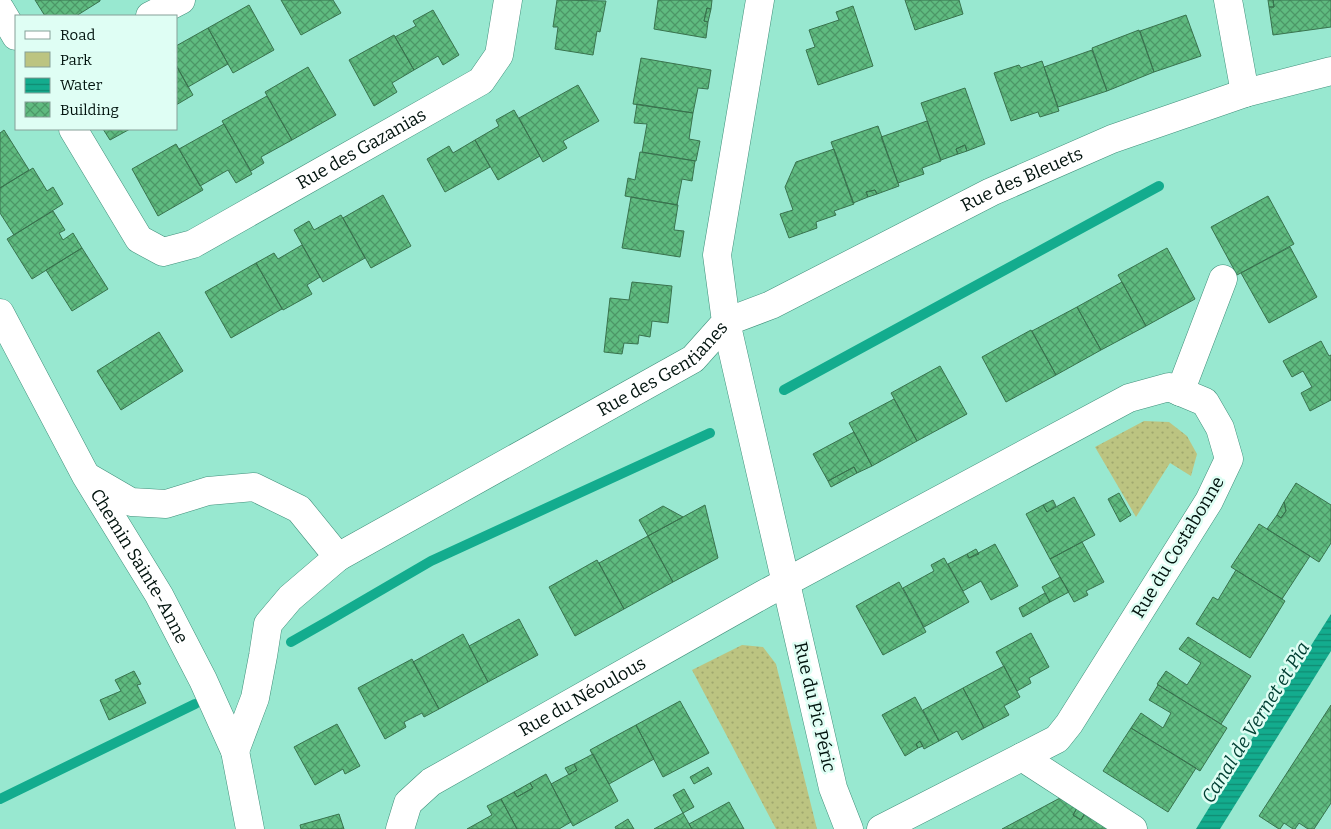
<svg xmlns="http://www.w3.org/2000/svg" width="1331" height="829" font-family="Bitter,serif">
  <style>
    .green { fill: url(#green-dots) }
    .water { fill: url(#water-rules) }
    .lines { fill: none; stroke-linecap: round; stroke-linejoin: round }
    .stream { stroke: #13ac8e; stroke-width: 10 }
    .building { fill: url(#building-cross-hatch); stroke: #39734e }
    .minor-casing { stroke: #40907b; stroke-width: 29 }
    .minor { stroke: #fff; stroke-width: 28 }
    .labels { text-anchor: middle; stroke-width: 5; stroke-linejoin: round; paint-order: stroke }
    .street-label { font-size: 18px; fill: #00120d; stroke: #dffef4 }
    .water-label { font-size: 19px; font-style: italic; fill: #013e32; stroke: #dffef4 }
  </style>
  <defs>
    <pattern id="green-dots" width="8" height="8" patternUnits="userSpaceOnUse" patternTransform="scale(1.25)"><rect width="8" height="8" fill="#bcc481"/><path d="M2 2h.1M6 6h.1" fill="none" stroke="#a0a76e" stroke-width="1.8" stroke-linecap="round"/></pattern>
    <pattern id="water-rules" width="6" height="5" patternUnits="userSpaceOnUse" patternTransform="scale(1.25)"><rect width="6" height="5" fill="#13ac8e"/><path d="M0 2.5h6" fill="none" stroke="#0f8b72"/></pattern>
    <pattern id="building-cross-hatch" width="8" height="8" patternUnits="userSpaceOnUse" patternTransform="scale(1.25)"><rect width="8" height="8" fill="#5fbb80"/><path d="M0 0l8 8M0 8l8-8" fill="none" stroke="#4c9767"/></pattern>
  </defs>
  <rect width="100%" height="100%" fill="#98e8d0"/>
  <!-- green -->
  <path class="green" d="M1144 421 1169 422 1187 436 1197 454 1191 476 1170 463 1136 517 1095 447Z
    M742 645 763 647 776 664 817 829H776L692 670Z"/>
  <!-- water -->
  <path class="water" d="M1331 614V651L1220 829H1196L1234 767Z"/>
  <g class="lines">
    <!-- stream -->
    <path class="stream" d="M784 390 1159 186
      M291 642 328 621 431 561 710 433
      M0 799 195 704"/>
  </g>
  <!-- building -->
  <path class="building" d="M35 0H100V1L76 16H45Z
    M281 0H333L341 13 301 35Z
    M557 0 606 1 600 32 597 31 593 55 555 49 558 27H553Z
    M658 0H712L711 9 707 8 704 21 708 22 706 38 654 29Z
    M905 0H959L963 14 915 30Z
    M1268 0H1273L1274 7H1269Z
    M1273 0H1331V27L1273 35 1269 7H1274Z
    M249 5 274 50 233 73 208 28Z
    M853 6 873 66 818 85 806 50 815 47 809 30 839 20 836 12Z
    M707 8 711 9 708 22 704 21Z
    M433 10 459 55 443 65 438 56 414 70 395 37 416 26 413 21Z
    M1186 15 1201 56 1154 72 1140 31Z
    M208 28 228 64 188 87 176 65V46Z
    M1139 30 1154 72 1107 91 1092 48Z
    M394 35 414 70 392 83 397 92 374 106 349 60Z
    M1092 50 1107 91 1058 107 1044 67Z
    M641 58 711 70 708 89 698 88 693 113 633 104Z
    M1042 61 1059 111 1040 117 1038 112 1011 121 994 73 1019 65 1021 68Z
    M176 65 193 95 176 105Z
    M308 67 336 115 292 140 265 92Z
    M578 85 599 121 563 141 567 148 543 162 519 118Z
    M965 88 985 144 967 151 965 145 956 149 958 154 941 160 921 103Z
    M267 96 292 140 261 157 264 163 251 171 222 121Z
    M637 104 693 113 689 139 700 141 696 161 642 152 647 124 634 123Z
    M514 110 540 156 498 180 475 140 499 126 496 120Z
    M927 121 941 161 922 168 924 174 898 183 881 137Z
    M224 124 252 174 236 183 228 170 200 186 179 149Z
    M878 126 899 186 877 194 875 190 866 192 868 197 853 203 831 142Z
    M103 129H130L110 140Z
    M4 130 29 170 0 188V133Z
    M475 140 490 167 445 192 427 159 449 146 453 153Z
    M176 144 203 190 158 216 132 169Z
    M965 145 967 151 958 154 956 149Z
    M834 149 854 204 834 211 836 215 816 222 817 228 789 238 780 214 793 210 785 187 796 162Z
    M640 152 695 161 692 181 682 179 677 205 625 196 628 178 635 180Z
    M33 168 47 191 53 187 63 204 14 235 0 213V188Z
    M875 190 877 194 868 197 866 192Z
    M383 195 411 246 371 268 343 218Z
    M1268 196 1294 244 1237 275 1211 227Z
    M631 197 678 205 674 230 684 231 680 257 622 248Z
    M53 211 65 230 59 233 63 240 73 233 82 248 32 279 7 239Z
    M341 215 365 258 323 282 294 230 309 221 314 230Z
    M302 245 320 277 307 285 312 294 283 310 256 263 274 253 278 259Z
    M1290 247 1317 297 1269 323 1241 273Z
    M82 248 108 289 72 311 46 270Z
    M1167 248 1195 299 1146 326 1118 275Z
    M256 263 282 309 231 338 205 292Z
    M632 282 672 286 668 323 652 321 650 337 639 335 638 344 624 343 622 354 604 352 610 298 629 300Z
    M1122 282 1146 326 1101 350 1077 307Z
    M1077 307 1101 350 1056 375 1032 331Z
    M1031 330 1056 375 1006 402 982 357Z
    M159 332 183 371 121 410 97 371Z
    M1321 341 1329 356 1331 355V400L1310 411 1301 393 1312 387 1303 371 1292 377 1283 361Z
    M940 366 967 414 917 441 891 393Z
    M894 399 917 441 872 466 849 423Z
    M854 432 872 466 857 473 854 467 828 481 813 454Z
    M854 467 857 473 831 487 828 481Z
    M1296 483 1331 505V543L1319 562 1267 529 1277 515 1281 518 1286 511 1284 502Z
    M1119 493 1131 515 1120 522 1108 499Z
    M1074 497 1095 535 1050 559 1026 514 1043 505 1047 512Z
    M1053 500 1056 506 1047 512 1043 505Z
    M1284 502 1286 511 1281 518 1277 515Z
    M705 505 718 558 673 582 648 536Z
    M663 506 683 517 648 536 639 520Z
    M1259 524 1310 556 1282 599 1231 567Z
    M648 536 673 582 624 609 599 563Z
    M1082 542 1104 582 1086 591 1088 595 1074 602 1050 559Z
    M995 544 1018 586 991 600 981 581 963 591 948 564 967 554 969 558Z
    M976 549 979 554 969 558 967 554Z
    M944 558 969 602 924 627 903 588 934 571 931 565Z
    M597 560 624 609 575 636 549 587Z
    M1236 570 1285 601 1250 658 1196 624 1213 597 1218 600Z
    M1060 577 1069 592 1050 602 1042 587Z
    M899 582 926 632 883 655 856 606Z
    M1045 593 1050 602 1023 617 1019 608Z
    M519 619 538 655 488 682 469 646Z
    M1031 633 1049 667 1029 678 1031 683 1017 691 996 652Z
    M463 634 488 682 439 709 413 662Z
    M1188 637 1251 676 1221 724 1157 684 1166 671 1187 685 1201 663 1179 649Z
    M412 659 439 709 424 717 422 713 404 722 406 727 385 739 358 688Z
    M1004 666 1020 697 1004 706 1009 715 984 728 963 688Z
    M134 671 141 684 137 685 146 703 109 720 100 700 121 691 115 680Z
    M1158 685 1227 728 1200 771 1131 728 1141 713 1163 728 1171 713 1149 700Z
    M963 688 984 728 962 740 957 731 939 741 923 710Z
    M915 697 939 741 924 749 920 741 916 744 918 748 905 756 882 715Z
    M680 701 709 753 663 777 636 725Z
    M1331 705V803L1314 829H1308L1299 823 1295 829H1293L1284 823 1280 829H1279L1259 816Z
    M337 724 360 766 345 774 343 769 315 785 294 747Z
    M636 725 654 759 609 784 590 750Z
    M1131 728 1196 768 1168 812 1103 771Z
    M920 741 923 746 918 748 916 744Z
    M593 754 618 801 573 826 551 784 577 770 574 764Z
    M574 764 577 770 569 775 565 768Z
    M708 767 712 774 694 784 690 777Z
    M546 774 571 822 559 829H517L501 799 514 792 517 797 533 788 530 783Z
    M530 783 533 788 517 797 514 792Z
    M684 789 694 807 683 813 673 795Z
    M1060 798 1077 808 1073 815 1081 820 1085 813 1109 829H1002Z
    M501 799 517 829H467L492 815 487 806Z
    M729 802 744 829H692L689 824Z
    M1077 808 1085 813 1081 820 1073 815Z
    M683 813 692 829H654Z
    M339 814 344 829H301L300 825Z
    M628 819 634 829H616L615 827Z"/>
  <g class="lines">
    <defs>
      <g id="minor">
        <path d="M1228 0 1245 93"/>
        <path d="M0 9 16 36"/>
        <path d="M150 16 181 0"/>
        <path id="s1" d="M73 129 139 239 163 252 193 244 481 81 499 55 508 0"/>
        <path id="s2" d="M0 313 86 476 159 595 203 680 235 751 250 829"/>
        <path d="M1180 392 1223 279"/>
        <path d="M88 477 131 502 166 504 208 491 254 487 299 509 338 557 290 598 268 624 263 656 255 698 235 751"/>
        <path id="s3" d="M338 557 693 359 726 322 717 255 760 0"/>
        <path d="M1022 757 1133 829"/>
        <path id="s4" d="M400 829 408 803 431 782 764 594 1129 398 1169 387 1205 402 1220 428 1229 459 1209 501 1069 724 1057 739 881 829"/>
        <path id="s5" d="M849 829 833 788 726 322 771 305 991 192 1112 139 1245 93 1331 71"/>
      </g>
    </defs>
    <!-- minor casing -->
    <use href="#minor" class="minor-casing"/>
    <!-- minor -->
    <use href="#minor" class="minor"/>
  </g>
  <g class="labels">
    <!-- street labels -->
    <g class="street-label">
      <text dy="6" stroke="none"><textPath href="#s1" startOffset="380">Rue des Gazanias</textPath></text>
      <text dy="6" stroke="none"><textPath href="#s5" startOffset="851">Rue des Bleuets</textPath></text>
      <text dy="6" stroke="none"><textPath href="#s3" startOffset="376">Rue des Gentianes</textPath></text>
      <text transform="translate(1178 547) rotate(-59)" y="6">Rue du Costabonne</text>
      <text dy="6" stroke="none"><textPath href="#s2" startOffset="289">Chemin Sainte-Anne</textPath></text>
      <text dy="6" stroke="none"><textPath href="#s4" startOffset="232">Rue du Néoulous</textPath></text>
      <text transform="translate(815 707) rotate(77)" y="6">Rue du Pic Péric</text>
    </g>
    <!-- water labels -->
    <g class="water-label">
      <text transform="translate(1255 722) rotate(-58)" y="7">Canal de Vernet et Pia</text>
    </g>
  </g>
  <!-- legend -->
  <rect x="15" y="15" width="162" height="115" fill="#dffef4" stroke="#86a098"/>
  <rect x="25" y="31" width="25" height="8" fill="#ffffff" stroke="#86a098"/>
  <text x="60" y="40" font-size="15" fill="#00120d">Road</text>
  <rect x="25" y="52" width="25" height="15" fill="#bcc481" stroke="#86a098"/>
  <text x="60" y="65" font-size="15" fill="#00120d">Park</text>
  <rect x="25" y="78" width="25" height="15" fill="url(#water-rules)" stroke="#86a098"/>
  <text x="60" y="90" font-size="15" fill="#00120d">Water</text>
  <rect x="25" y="102" width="25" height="15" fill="url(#building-cross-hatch)" stroke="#86a098"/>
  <text x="60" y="115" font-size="15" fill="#00120d">Building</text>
</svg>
